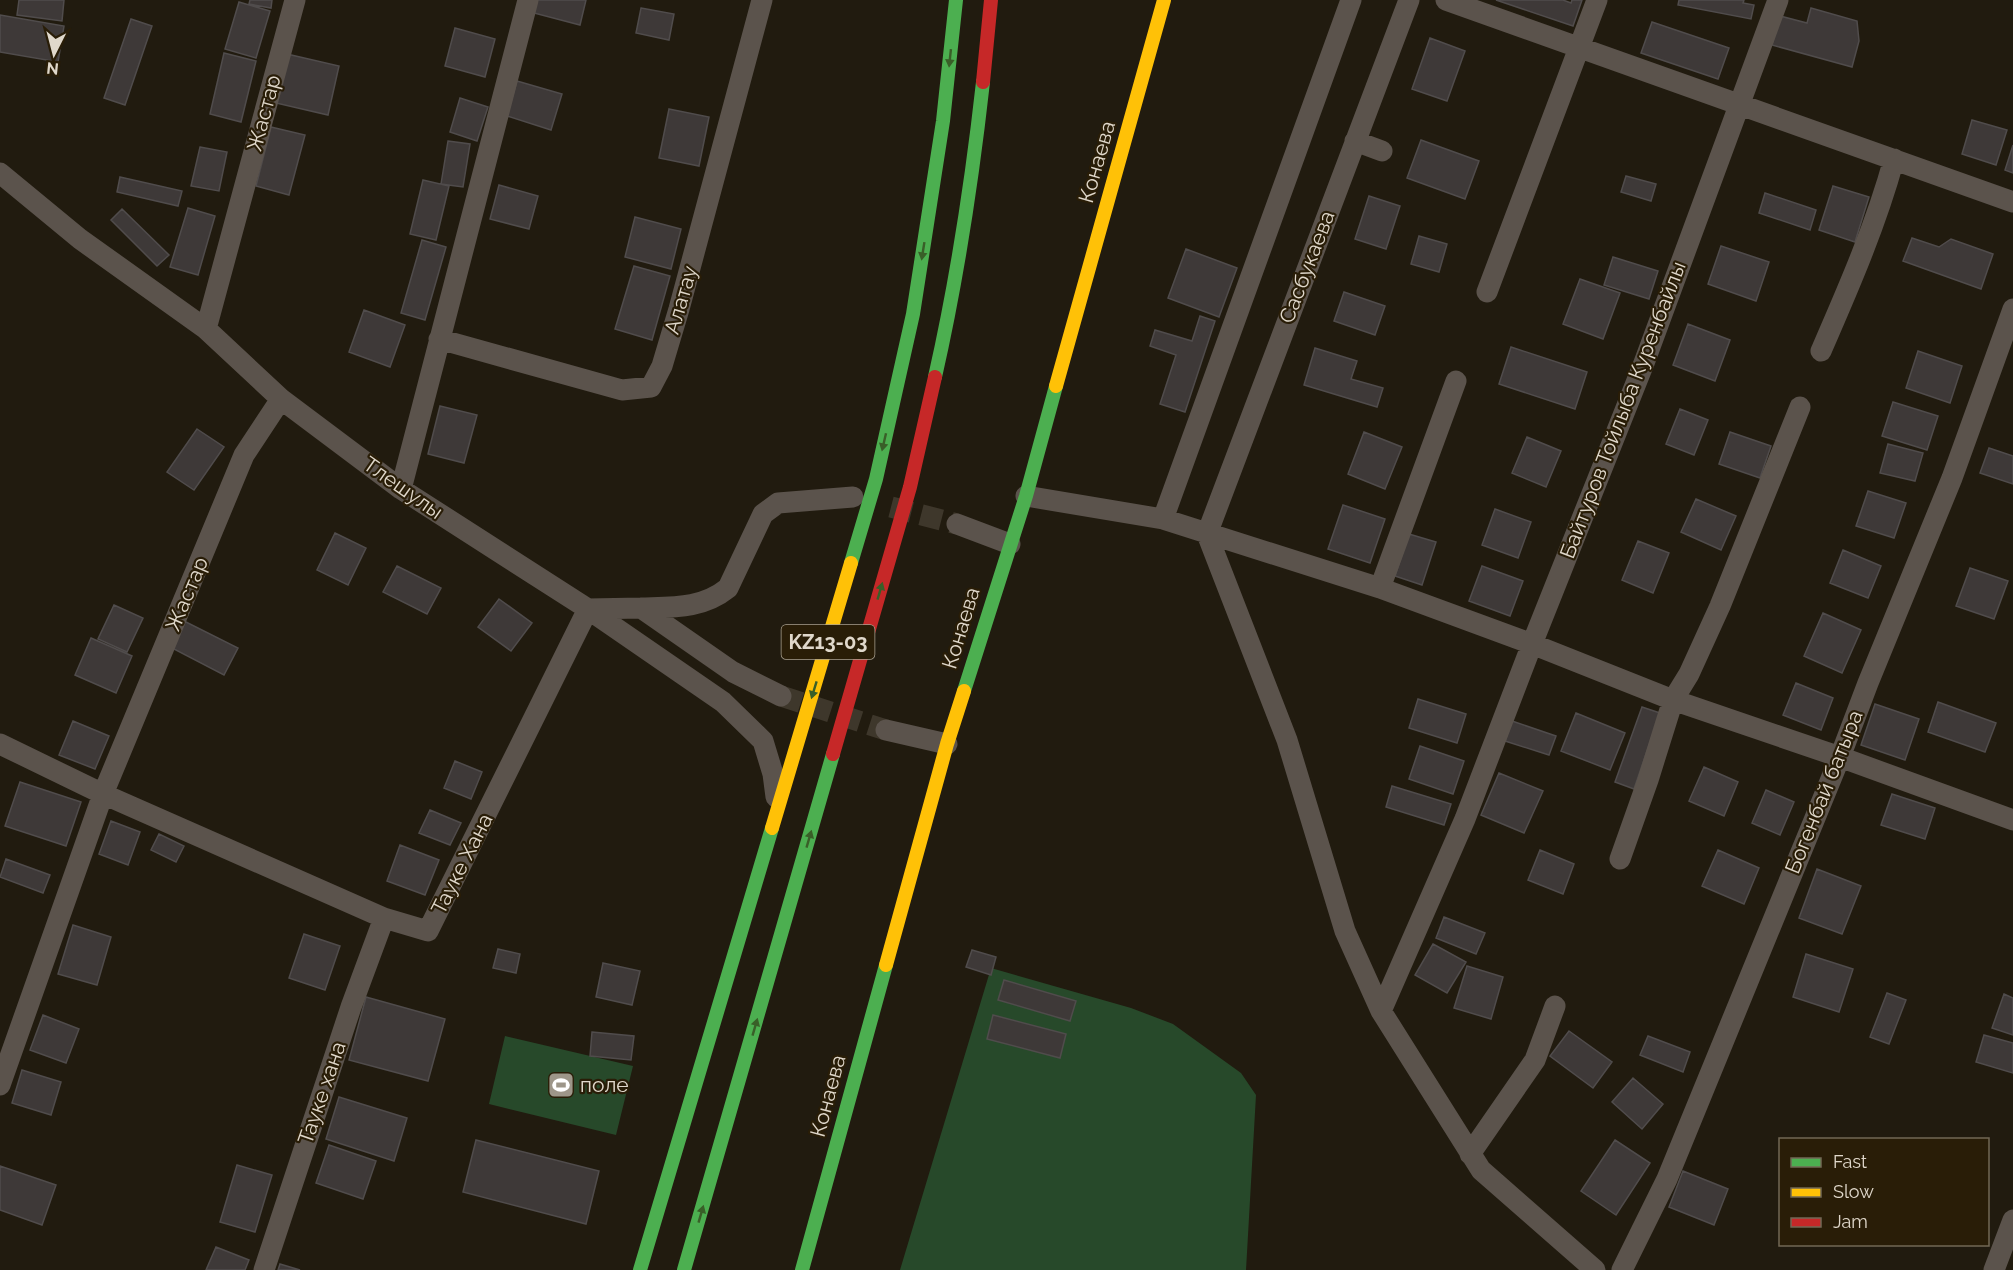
<svg xmlns="http://www.w3.org/2000/svg" width="2013" height="1270" font-family="Raleway,sans-serif">
  <style>
    .green { fill: #27492a }
    .building { fill: #3e3938; stroke: #504c4c; stroke-width: 1.5 }
    .lines { fill: none; stroke-linecap: round; stroke-linejoin: round }
    .street-tunnel { stroke: #3e372b; stroke-width: 21; stroke-dasharray: 21 10; stroke-linecap: butt }
    .street { stroke: #5b534c; stroke-width: 21 }
    .fast { stroke: #4caf50; stroke-width: 14 }
    .slow { stroke: #ffc107; stroke-width: 14 }
    .jam { stroke: #c62828; stroke-width: 14 }
    .oneway { fill: #395f28 }
    .labels { text-anchor: middle; stroke-width: 4.5; stroke-linejoin: round; paint-order: stroke }
    .shield { fill: #291d07; stroke: #a9a090; stroke-width: 1.5 }
    .shield-label { font-size: 20px; font-weight: bold; fill: #e0d8cb }
    .street-label { font-size: 21px; fill: #e0d8cb; stroke: #291d07 }
    .poi-label { font-size: 21px; fill: #e0d8cb; stroke: #291d07; text-anchor: start }
  </style>
  <rect width="100%" height="100%" fill="#211b0f"/>
  <!-- green -->
  <path class="green" d="M991 968 1131 1008 1173 1024 1241 1073 1256 1095 1246 1270H900Z
    M505 1036 633 1066 616 1135 489 1104Z"/>
  <!-- building -->
  <path class="building" d="M19 0H64L62 21 17 15Z
    M250 0H272L271 8 249 4Z
    M537 0H586L580 25 534 13Z
    M1496 0H1563L1571 3 1572 0H1582L1573 26Z
    M1679 0H1744L1743 3 1754 5 1751 19 1678 5Z
    M239 2 270 11 256 58 225 49Z
    M641 8 674 14 669 40 636 33Z
    M1811 8 1857 21 1859 41 1852 67 1772 45 1780 16 1807 23Z
    M0 15 64 26 58 62 0 52Z
    M131 19 152 26 125 105 104 98Z
    M1652 22 1729 48 1718 79 1641 53Z
    M455 28 495 39 485 77 445 66Z
    M1430 38 1465 51 1447 101 1412 89Z
    M224 53 256 61 241 122 210 114Z
    M287 54 339 66 328 115 276 103Z
    M517 81 562 94 551 130 507 116Z
    M460 98 488 107 477 141 450 132Z
    M669 109 709 117 699 166 659 158Z
    M1972 120 2007 130 1996 165 1962 154Z
    M271 127 305 135 289 195 256 186Z
    M1421 140 1479 161 1465 199 1407 178Z
    M448 141 470 144 463 187 441 184Z
    M2013 145V173L2005 170Z
    M200 147 227 152 219 191 191 186Z
    M1626 176 1656 184 1651 201 1621 192Z
    M120 177 182 191 178 206 117 192Z
    M423 180 449 186 436 240 410 234Z
    M499 185 538 196 529 229 490 219Z
    M1833 186 1869 197 1855 242 1819 230Z
    M1765 193 1816 210 1810 230 1759 213Z
    M1369 196 1400 206 1386 249 1355 239Z
    M188 208 215 216 198 275 170 267Z
    M122 209 169 255 157 266 111 220Z
    M635 217 681 229 671 269 625 257Z
    M1419 236 1447 244 1439 272 1411 264Z
    M1912 238 1939 247 1951 239 1993 254 1981 289 1903 261Z
    M422 240 446 247 425 320 401 313Z
    M1721 246 1769 262 1756 301 1708 284Z
    M1186 249 1237 268 1219 317 1168 298Z
    M1613 257 1658 271 1649 299 1604 285Z
    M634 266 670 276 652 340 615 329Z
    M1580 279 1620 293 1603 339 1563 324Z
    M1344 292 1385 306 1375 335 1334 321Z
    M364 310 405 325 390 367 349 352Z
    M1200 316 1215 321 1185 412 1160 404 1176 355 1150 346 1155 330 1192 341Z
    M1688 324 1730 340 1715 381 1673 365Z
    M1511 347 1587 372 1575 409 1499 384Z
    M1315 348 1357 361 1351 379 1383 388 1377 407 1304 385Z
    M1918 351 1962 366 1950 403 1906 388Z
    M1893 402 1938 416 1927 450 1882 436Z
    M440 406 477 415 464 463 428 454Z
    M1680 409 1708 420 1694 455 1666 444Z
    M197 429 224 447 194 490 167 472Z
    M1364 432 1402 447 1385 489 1348 474Z
    M1730 432 1771 446 1760 478 1719 464Z
    M1527 437 1561 451 1546 487 1512 473Z
    M1888 444 1923 453 1915 481 1880 473Z
    M1989 448 2013 456V484L1980 473Z
    M1868 491 1906 503 1894 538 1856 526Z
    M1696 499 1736 516 1721 550 1681 532Z
    M1343 505 1385 519 1370 563 1328 549Z
    M1495 509 1531 522 1518 558 1482 545Z
    M335 533 366 548 348 585 317 570Z
    M1409 534 1436 542 1422 585 1395 576Z
    M1638 541 1669 553 1653 593 1622 580Z
    M1843 550 1881 566 1868 598 1830 583Z
    M397 566 441 588 427 614 383 592Z
    M1482 566 1523 581 1510 616 1469 601Z
    M1970 568 2008 581 1994 619 1956 606Z
    M499 599 532 623 511 651 478 627Z
    M114 605 143 618 127 652 98 639Z
    M1823 613 1861 630 1842 673 1804 656Z
    M184 621 238 648 224 675 170 647Z
    M91 638 132 656 116 693 75 675Z
    M1796 683 1833 698 1821 730 1783 715Z
    M1418 699 1466 714 1457 743 1409 728Z
    M1938 702 1996 723 1985 752 1928 732Z
    M1875 704 1919 719 1905 760 1861 745Z
    M1642 707 1660 713 1634 789 1615 782Z
    M1576 713 1625 733 1610 770 1561 751Z
    M73 721 109 736 95 769 59 755Z
    M1512 721 1556 736 1549 755 1505 741Z
    M1420 746 1464 761 1453 794 1409 779Z
    M455 761 482 772 471 799 444 788Z
    M1704 767 1738 782 1724 816 1689 801Z
    M1499 773 1543 791 1524 833 1481 815Z
    M20 782 81 802 66 846 5 826Z
    M1392 786 1451 804 1444 825 1386 807Z
    M1766 790 1794 802 1780 835 1752 823Z
    M1892 794 1935 808 1925 839 1881 825Z
    M430 810 461 823 450 845 419 833Z
    M111 821 140 832 128 865 99 854Z
    M159 834 184 846 176 862 151 850Z
    M400 845 439 860 425 895 387 881Z
    M1540 850 1574 864 1563 894 1528 880Z
    M1718 850 1759 868 1744 904 1702 886Z
    M6 859 50 875 43 893 0 877Z
    M1817 869 1861 886 1842 934 1799 918Z
    M1444 917 1485 933 1476 954 1436 938Z
    M73 925 111 937 97 985 58 974Z
    M304 934 340 946 325 990 289 978Z
    M1433 944 1466 962 1447 993 1415 975Z
    M498 949 520 954 516 973 493 968Z
    M972 950 996 957 991 975 966 967Z
    M1806 954 1853 969 1839 1012 1793 997Z
    M603 963 640 971 632 1005 596 997Z
    M1467 966 1503 977 1491 1019 1454 1008Z
    M1004 980 1076 1001 1070 1021 998 1000Z
    M1887 993 1906 1000 1889 1044 1870 1037Z
    M2004 994 2013 998V1035L1992 1028Z
    M366 997 445 1019 428 1081 349 1060Z
    M43 1015 79 1029 66 1063 30 1050Z
    M993 1015 1066 1034 1060 1058 987 1039Z
    M1569 1031 1612 1062 1593 1088 1550 1056Z
    M592 1032 634 1036 631 1060 590 1056Z
    M1984 1035 2013 1043V1073L1976 1062Z
    M1648 1036 1690 1052 1683 1072 1640 1055Z
    M22 1070 61 1082 51 1115 12 1103Z
    M1633 1078 1663 1104 1642 1129 1612 1102Z
    M339 1097 407 1118 394 1161 326 1139Z
    M476 1140 599 1171 586 1224 463 1192Z
    M1615 1140 1650 1163 1616 1215 1581 1191Z
    M329 1145 376 1161 363 1199 316 1183Z
    M237 1165 272 1175 255 1232 220 1222Z
    M0 1166 56 1185 42 1225 0 1210Z
    M1683 1171 1728 1189 1714 1225 1669 1207Z
    M216 1247 249 1260 245 1270H206Z
    M280 1264 300 1270H278Z"/>
  <g class="lines">
    <!-- street-tunnel -->
    <path class="street-tunnel" d="M891 507 957 524
      M781 696 886 730"/>
    <!-- street -->
    <path class="street" d="M1446 0 2013 202
      M1355 141 1382 151
      M0 173 80 239 206 329 281 399 401 489 588 609 723 702 763 741 773 774 776 797
      M1487 292 1597 0
      M206 329 295 0
      M439 339 622 390 651 387 662 366 679 309 762 0
      M1821 351C1848 289 1876 225 1894 159
      M401 489 528 0
      M1026 496 1163 519 1380 588 1532 644 1673 700 1840 757 2013 820
      M1163 519 1351 0
      M957 524 1010 544
      M1380 588 1456 381
      M641 608C673 607 702 609 728 588L763 514 778 503 853 497
      M886 730 947 744
      M0 744 103 794 384 918 428 931 588 609 641 608 733 672 781 696
      M1620 859 1648 780 1673 700 1689 674 1720 606 1800 407
      M1381 1011 1345 931 1287 740 1207 534 1409 0
      M0 1085 103 794 244 455 281 399
      M1470 1154 1535 1060 1555 1006
      M264 1270 351 1007 384 918
      M1595 1270 1481 1170 1381 1011 1465 819 1532 644 1644 363 1778 0
      M1622 1270 1667 1179 1840 757 1868 683 1952 478 2013 309
      M1994 1270 2013 1220"/>
    <!-- fast -->
    <path class="fast" d="M935 377C957 280 972 181 983 82
      M851 563 876 479 913 314 943 121 956 0
      M964 691 1026 496 1056 386
      M640 1270 772 828
      M684 1270 833 754
      M802 1270 886 965"/>
    <!-- slow -->
    <path class="slow" d="M1056 386 1164 0
      M772 828 851 563
      M886 965 947 744 964 691"/>
    <!-- jam -->
    <path class="jam" d="M983 82 991 0
      M833 754 910 487 935 377"/>
  </g>
  <!-- one-way arrows -->
  <defs><path id="oneway-solid" d="M-6-.8H1V-3.2L6.5 0L1 3.2V.8H-6Z" transform="scale(1.5)"/></defs>
  <g class="oneway">
    <use href="#oneway-solid" transform="translate(950 58) rotate(96)"/>
    <use href="#oneway-solid" transform="translate(923 251) rotate(99)"/>
    <use href="#oneway-solid" transform="translate(884 442) rotate(103)"/>
    <use href="#oneway-solid" transform="translate(880 591) rotate(-74)"/>
    <use href="#oneway-solid" transform="translate(814 690) rotate(107)"/>
    <use href="#oneway-solid" transform="translate(809 839) rotate(-74)"/>
    <use href="#oneway-solid" transform="translate(755 1027) rotate(-74)"/>
    <use href="#oneway-solid" transform="translate(701 1214) rotate(-74)"/>
  </g>
  <!-- icons -->
  <defs>
    <symbol id="stadium-square" viewBox="-11 -11 22 22"><rect x="-9" y="-9" width="18" height="18" rx="4" fill="#9d9689" stroke="#291d07"/><path d="M0-5a6.5 5 0 1 0 0 10a6.5 5 0 1 0 0-10ZM-3.5-1.8h7v3.6h-7Z" fill="#fff"/></symbol>
  </defs>
  <g fill-rule="evenodd">
    <use href="#stadium-square" x="546" y="1070" width="30" height="30"/>
  </g>
  <g class="labels">
    <!-- shield labels -->
    <rect class="shield" x="781.5" y="625" width="93" height="34" rx="4.5"/>
    <g class="shield-label">
      <text x="828" y="649">KZ13-03</text>
    </g>
    <!-- street labels -->
    <g class="street-label">
      <text transform="translate(264 113) rotate(-75)" y="7">Жастар</text>
      <text transform="translate(1097 162) rotate(-74)" y="7">Конаева</text>
      <text transform="translate(1307 267) rotate(-69)" y="7">Сасбукаева</text>
      <text transform="translate(681 300) rotate(-74)" y="7">Алатау</text>
      <text transform="translate(1623 410) rotate(-69)" y="7">Байтуров Тойлыба Куренбайлы</text>
      <text transform="translate(403 488) rotate(35)" y="7">Тлешулы</text>
      <text transform="translate(187 594) rotate(-67)" y="7">Жастар</text>
      <text transform="translate(961 628) rotate(-73)" y="7">Конаева</text>
      <text transform="translate(1824 792) rotate(-68)" y="7">Богенбай батыра</text>
      <text transform="translate(462 864) rotate(-63)" y="7">Тауке Хана</text>
      <text transform="translate(322 1093) rotate(-71)" y="7">Тауке хана</text>
      <text transform="translate(828 1096) rotate(-75)" y="7">Конаева</text>
    </g>
    <!-- poi labels -->
    <g class="poi-label">
      <text x="580" y="1092">поле</text>
    </g>
  </g>
  <!-- legend -->
  <rect x="1779" y="1138" width="210" height="108" fill="#291d07" stroke="#726855" stroke-width="1.5"/>
  <rect x="1791" y="1158" width="30" height="9" fill="#4caf50" stroke="#726855" stroke-width="1.5"/>
  <text x="1833" y="1168" font-size="18" fill="#e0d8cb">Fast</text>
  <rect x="1791" y="1188" width="30" height="9" fill="#ffc107" stroke="#726855" stroke-width="1.5"/>
  <text x="1833" y="1198" font-size="18" fill="#e0d8cb">Slow</text>
  <rect x="1791" y="1218" width="30" height="9" fill="#c62828" stroke="#726855" stroke-width="1.5"/>
  <text x="1833" y="1228" font-size="18" fill="#e0d8cb">Jam</text>
  <!-- north arrow -->
  <g transform="translate(54 54) rotate(186)" stroke="#291d07" stroke-width="4.5" paint-order="stroke">
  <path d="M0-4.5L10 22L0 15L-10 22Z" fill="#e0d8cb"/>
  <text y="-9" font-size="16" font-weight="bold" text-anchor="middle" fill="#e0d8cb">N</text>
  </g>
</svg>
